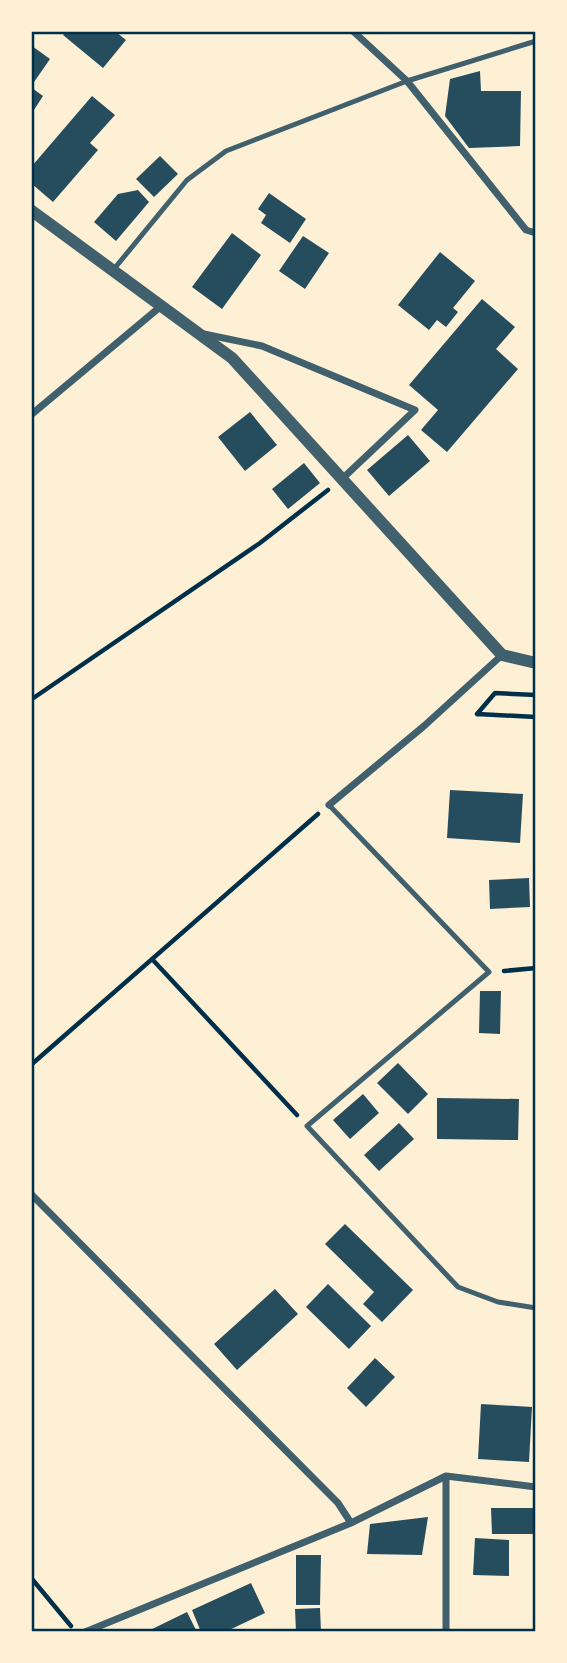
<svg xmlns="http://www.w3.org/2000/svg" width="567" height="1663" font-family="Cabin,sans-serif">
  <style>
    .building { fill: #264d5e }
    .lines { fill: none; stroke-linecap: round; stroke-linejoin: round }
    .path { stroke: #003049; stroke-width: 4.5 }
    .service { stroke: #3f606c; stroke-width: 5 }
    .minor { stroke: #3f606c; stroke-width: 7 }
    .tertiary { stroke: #3f606c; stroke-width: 12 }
    .neatline { fill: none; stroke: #003049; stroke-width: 2.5 }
  </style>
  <rect width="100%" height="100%" fill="#fdf0d5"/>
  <!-- building -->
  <path class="building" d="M66 32H116L126 40 103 68 63 35Z
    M32 46 50 59 32 85Z
    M480 71 481 91H521L520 146 469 148 445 116 450 79Z
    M32 88 43 96 32 113Z
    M92 96 115 115 90 143 98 150 53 202 32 184V166Z
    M160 156 178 174 154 197 136 179Z
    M138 190 149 202 116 241 94 222 118 194Z
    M269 193 306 219 290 243 261 223 266 215 258 209Z
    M232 233 261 255 222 309 192 287Z
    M303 236 329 253 305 289 279 271Z
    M440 252 475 281 453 308 458 312 446 327 437 320 429 330 398 305Z
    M482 299 515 327 496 349 518 369 447 452 421 430 438 410 409 385Z
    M250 412 277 445 245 471 218 437Z
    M408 435 430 461 389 496 367 470Z
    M304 463 320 483 288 509 272 489Z
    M450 790 523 794 520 843 447 838Z
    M529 878 530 907 490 909 489 880Z
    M480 991H501L500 1034 479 1033Z
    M398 1063 428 1094 408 1114 377 1083Z
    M363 1094 379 1113 350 1139 333 1120Z
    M437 1098 519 1099 518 1140 437 1139Z
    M399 1123 414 1139 379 1171 364 1155Z
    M345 1224 413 1290 382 1322 363 1304 374 1292 325 1244Z
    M328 1284 371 1326 349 1349 306 1307Z
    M275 1289 298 1314 237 1370 214 1344Z
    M375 1358 395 1377 366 1407 347 1388Z
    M481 1404 532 1407 529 1462 478 1459Z
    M491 1508H533V1534H492Z
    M428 1517 422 1555 367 1554 370 1524Z
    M475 1538 509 1540V1576L473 1575Z
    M296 1555H321L320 1605H296Z
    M251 1583 265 1613 225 1632H201L192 1610Z
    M320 1608 321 1632H296L295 1609Z
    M187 1612 197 1632H146Z"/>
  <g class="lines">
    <!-- path -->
    <path class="path" d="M32 699 260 543 328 490
      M477 714 495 693 536 695
      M477 714 536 717
      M152 959 297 1115
      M504 971 536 968
      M32 1064 318 814
      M32 1579 71 1626"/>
    <!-- service -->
    <path class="service" d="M114 269 187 180 226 151 407 81 536 41
      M329 805 489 972 307 1126 458 1287 498 1302 536 1308"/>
    <!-- minor -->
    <path class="minor" d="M354 32 407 81 526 230 536 233
      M204 334 262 346 415 410 342 479
      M32 414 160 307
      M329 805 424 726 502 655
      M32 1195 338 1503 351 1523
      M446 1476V1632
      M85 1632 351 1523 446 1476 536 1487"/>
    <!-- tertiary -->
    <path class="tertiary" d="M32 211 232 358 502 655 536 663"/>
  </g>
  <!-- border -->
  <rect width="567" height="1663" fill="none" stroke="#fdf0d5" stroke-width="66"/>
  <rect x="33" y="33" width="501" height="1597" class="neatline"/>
</svg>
